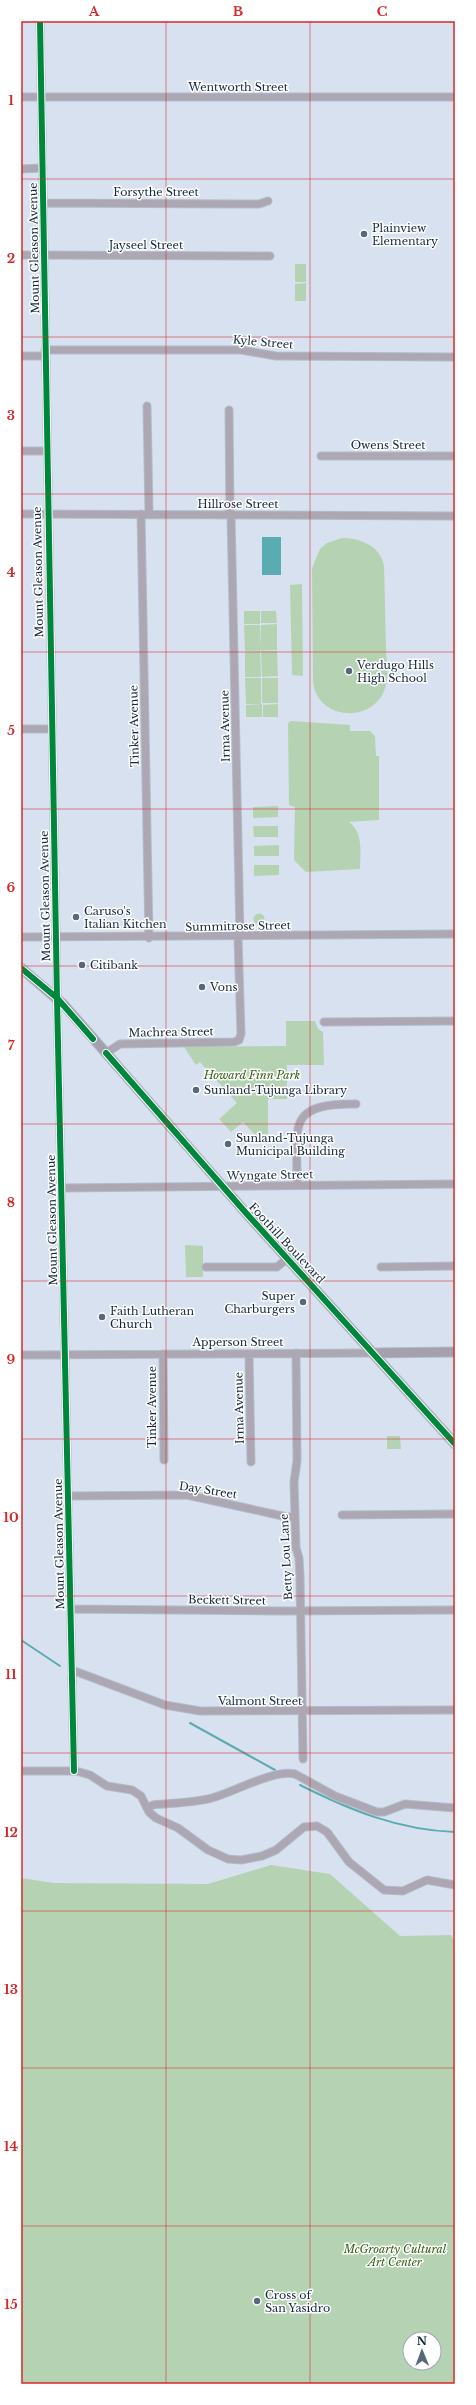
<svg xmlns="http://www.w3.org/2000/svg" width="476" height="2405" font-family="'Libre Baskerville',serif">
  <style>
    .green { fill: #b5d3b3; fill-rule: evenodd }
    .water { fill: #5bacb1 }
    .lines { fill: none; stroke-linecap: round; stroke-linejoin: round }
    .stream { stroke: #5bacb1; stroke-width: 2 }
    .minor-casing { stroke: #b2bcca; stroke-width: 9 }
    .major-casing { stroke: #b2bcca; stroke-width: 11 }
    .minor { stroke: #aca7b2; stroke-width: 7 }
    .major { stroke: #a4a0ae; stroke-width: 9 }
    .cycleway-casing { stroke: #fff; stroke-width: 8 }
    .cycleway { stroke: #00873e; stroke-width: 6 }
    .grid { fill: none; stroke: #d62828; stroke-width: 1; stroke-opacity: 0.55 }
    .poi-dot { fill: #59677c; stroke: #fff; stroke-width: 1.5 }
    .labels { text-anchor: middle; stroke-width: 3; stroke-linejoin: round; paint-order: stroke }
    .street-label { font-size: 11px; fill: #14263e; stroke: #fff }
    .poi-label { font-size: 11px; fill: #14263e; stroke: #fff; text-anchor: start }
    .park-label { font-size: 11px; font-style: italic; fill: #316012; stroke: #fff }
    .neatline { fill: none; stroke: #d62828; stroke-width: 1.5 }
    .grid-label { font-size: 13px; text-anchor: middle; font-weight: bold; fill: #d62828 }
  </style>
  <rect width="100%" height="100%" fill="#d8e1f0"/>
  <!-- green -->
  <path class="green" d="M295 264H306V282H295Z
    M306 283V301H295V284Z
    M342 538C360 538 381 546 384 566 385 593 385 619 386 646 386 658 389 673 386 685 376 725 317 721 313 682L312 568 320 549 327 543Z
    M302 584V585L303 676 292 675 290 585Z
    M244 611H260V624H244Z
    M261 611H276L277 623H261Z
    M277 624V650L245 651 244 625H260L261 648V625Z
    M260 651 261 677H245V652Z
    M261 651H277L278 676 262 677Z
    M245 678H261V704H246Z
    M262 678H278V703H262Z
    M262 704V717H246V705Z
    M278 704V717H263V705Z
    M291 721 350 725V731H370L375 736 376 756H379V820L349 822C364 833 360 853 360 869L306 872 294 860 295 807 289 805 288 723Z
    M278 806V817L253 818V807Z
    M253 826H278V837H254Z
    M279 845V856H254V846Z
    M254 865H279V875L254 876Z
    M253.5 919a5.5 5.5 0 1 1 11 0a5.5 5.5 0 1 1-11 0Z
    M286 1021H315L318 1029 323 1032 324 1065H287V1099H268V1134L255 1135 243 1122 231 1132 219 1119 237 1103 200 1062 196 1065 184 1047 286 1046Z
    M185 1245 203 1246V1277H186Z
    M387 1436H400L401 1449H387Z
    M271 1865 330 1874 400 1936 451 1935 455 1942V2384H21V1878L54 1883 208 1884ZM410 2339H434V2363H410Z"/>
  <!-- water -->
  <path class="water" d="M262 537H281V575H262Z"/>
  <g class="lines">
    <!-- stream -->
    <path class="stream" d="M21 1640 60 1666
      M190 1723 275 1770
      M300 1785C350 1810 398 1830 455 1832"/>
    <defs>
      <path id="minor" d="M40 21 57 998 74 1771
        M21 97H455
        M21 169 43 168
        M44 203 238 204H259L268 201
        M21 255 270 256
        M45 350H241L276 356 455 357
        M21 356H46
        M147 406 149 514
        M229 410 230 515
        M21 451H47
        M321 456H455
        M21 514 455 516
        M141 514 149 938
        M231 515 240 936
        M21 729H51
        M21 937 455 934
        M324 1022 455 1021
        M106 1053 120 1044 234 1042 239 1040 241 1034 238 937
        M297 1185C298 1128 284 1103 356 1104
        M61 1188 455 1184
        M206 1267H277L288 1258
        M381 1267 455 1266
        M296 1353 297 1461 294 1482 296 1548 299 1558 300 1577 303 1759
        M163 1354 164 1460
        M249 1354 251 1462
        M21 1355 373 1353
        M68 1496 187 1495 287 1517H295
        M342 1515 455 1514
        M71 1609 283 1611 455 1610
        M72 1670 165 1705 200 1711 455 1710
        M21 1771H76L90 1775 107 1786 132 1790 141 1796 149 1812 156 1818 178 1828 208 1850 228 1859 241 1860 262 1856 276 1850 304 1827 317 1826 327 1832 349 1862 384 1890 403 1891 427 1880 455 1885
        M147 1808 153 1805C172 1803 193 1803 212 1798 234 1792 274 1769 295 1774L335 1796 377 1812H384L405 1804 455 1808"/>
      <path id="major" d="M21 968 64 1005 246 1213 455 1444
        M373 1353 455 1352"/>
    </defs>
    <!-- minor casing -->
    <use href="#minor" class="minor-casing"/>
    <!-- major casing -->
    <use href="#major" class="major-casing"/>
    <!-- minor -->
    <use href="#minor" class="minor"/>
    <!-- major -->
    <use href="#major" class="major"/>
    <defs>
      <path id="cycleway" d="M40 21 57 998 74 1771
        M21 968 57 998 93 1039
        M106 1053 246 1213 455 1444"/>
    </defs>
    <!-- cycleway casing -->
    <use href="#cycleway" class="cycleway-casing"/>
    <!-- cycleway -->
    <use href="#cycleway" class="cycleway"/>
  </g>
  <!-- grid -->
  <path class="grid" d="M166 21V2384M310 21V2384M21 179H455M21 337H455M21 494H455M21 652H455M21 809H455M21 966H455M21 1124H455M21 1281H455M21 1439H455M21 1596H455M21 1753H455M21 1911H455M21 2068H455M21 2226H455"/>
  <!-- markers -->
  <g class="poi-dot">
    <circle cx="364" cy="234" r="4"/>
    <circle cx="349" cy="671" r="4"/>
    <circle cx="76" cy="917" r="4"/>
    <circle cx="82" cy="965" r="4"/>
    <circle cx="202" cy="987" r="4"/>
    <circle cx="196" cy="1090" r="4"/>
    <circle cx="228" cy="1144" r="4"/>
    <circle cx="303" cy="1302" r="4"/>
    <circle cx="102" cy="1317" r="4"/>
    <circle cx="257" cy="2301" r="4"/>
  </g>
  <g class="labels">
    <!-- street labels -->
    <g class="street-label">
      <text x="238" y="91">Wentworth Street</text>
      <text x="156" y="196">Forsythe Street</text>
      <text x="146" y="249">Jayseel Street</text>
      <text transform="translate(34 248) rotate(-91)" y="4">Mount Gleason Avenue</text>
      <text transform="translate(263 342) rotate(5)" y="4">Kyle Street</text>
      <text x="388" y="449">Owens Street</text>
      <text x="238" y="508">Hillrose Street</text>
      <text transform="translate(38 572) rotate(-91)" y="4">Mount Gleason Avenue</text>
      <text transform="translate(134 726) rotate(-91)" y="4">Tinker Avenue</text>
      <text transform="translate(225 726) rotate(-91)" y="4">Irma Avenue</text>
      <text transform="translate(45 896) rotate(-91)" y="4">Mount Gleason Avenue</text>
      <text transform="translate(238 926) rotate(-1)" y="4">Summitrose Street</text>
      <text transform="translate(171 1032) rotate(-1)" y="4">Machrea Street</text>
      <text transform="translate(270 1175) rotate(-1)" y="4">Wyngate Street</text>
      <text transform="translate(52 1220) rotate(-91)" y="4">Mount Gleason Avenue</text>
      <text transform="translate(287 1243) rotate(47)" y="4">Foothill Boulevard</text>
      <text x="238" y="1346">Apperson Street</text>
      <text transform="translate(152 1407) rotate(-90)" y="4">Tinker Avenue</text>
      <text transform="translate(239 1408) rotate(-91)" y="4">Irma Avenue</text>
      <text transform="translate(208 1490) rotate(9)" y="4">Day Street</text>
      <text transform="translate(59 1544) rotate(-91)" y="4">Mount Gleason Avenue</text>
      <text transform="translate(286 1557) rotate(-93)" y="4">Betty Lou Lane</text>
      <text transform="translate(227 1600) rotate(1)" y="4">Beckett Street</text>
      <text x="260" y="1705">Valmont Street</text>
    </g>
    <!-- poi labels -->
    <g class="poi-label">
      <text x="372" y="232">Plainview<tspan x="372" dy="13">Elementary</tspan></text>
      <text x="357" y="669">Verdugo Hills<tspan x="357" dy="13">High School</tspan></text>
      <text x="84" y="915">Caruso's<tspan x="84" dy="13">Italian Kitchen</tspan></text>
      <text x="90" y="969">Citibank</text>
      <text x="210" y="991">Vons</text>
      <text x="204" y="1094">Sunland-Tujunga Library</text>
      <text x="236" y="1142">Sunland-Tujunga<tspan x="236" dy="13">Municipal Building</tspan></text>
      <text x="295" y="1300" text-anchor="end">Super<tspan x="295" dy="13">Charburgers</tspan></text>
      <text x="110" y="1315">Faith Lutheran<tspan x="110" dy="13">Church</tspan></text>
      <text x="265" y="2299">Cross of<tspan x="265" dy="13">San Yasidro</tspan></text>
    </g>
    <!-- park labels -->
    <g class="park-label">
      <text x="252" y="1079">Howard Finn Park</text>
      <text x="395" y="2253">McGroarty Cultural<tspan x="395" dy="13">Art Center</tspan></text>
    </g>
  </g>
  <!-- border -->
  <rect width="476" height="2405" fill="none" stroke="#ffffff" stroke-width="44"/>
  <!-- north arrow -->
  <g transform="translate(422 2351) rotate(359)"><circle r="19" fill="#ffffff" stroke="#a1a8b2"/>
  <path d="M0-3L7 15L0 10L-7 15Z" fill="#59677c"/>
  <text y="-6" font-size="11" font-weight="bold" text-anchor="middle" fill="#14263e">N</text>
  </g>
  <rect x="22" y="22" width="432" height="2361" class="neatline"/>
  <g class="grid-label">
    <text x="94" y="16">A</text>
    <text x="238" y="16">B</text>
    <text x="382" y="16">C</text>
    <text x="11" y="105">1</text>
    <text x="11" y="263">2</text>
    <text x="11" y="420">3</text>
    <text x="11" y="577">4</text>
    <text x="11" y="735">5</text>
    <text x="11" y="892">6</text>
    <text x="11" y="1050">7</text>
    <text x="11" y="1207">8</text>
    <text x="11" y="1364">9</text>
    <text x="11" y="1522">10</text>
    <text x="11" y="1679">11</text>
    <text x="11" y="1837">12</text>
    <text x="11" y="1994">13</text>
    <text x="11" y="2151">14</text>
    <text x="11" y="2309">15</text>
  </g>
</svg>
